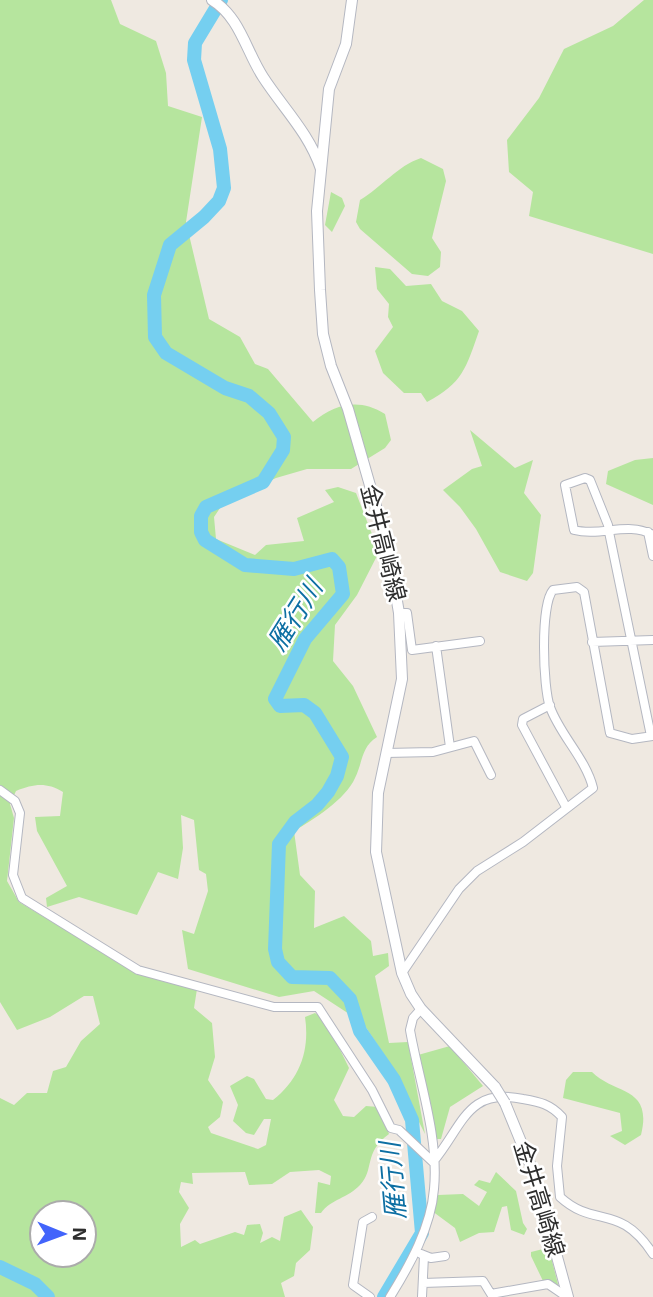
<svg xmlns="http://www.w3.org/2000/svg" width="653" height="1297" font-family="'Exo 2','Noto Sans JP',sans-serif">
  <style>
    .green { fill: #b6e59e; fill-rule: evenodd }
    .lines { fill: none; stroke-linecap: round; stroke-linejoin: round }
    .river { stroke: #75cff0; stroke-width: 14 }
    .street-casing { stroke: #b4b7c1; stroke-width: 10 }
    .secondary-casing { stroke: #b4b7c1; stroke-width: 12 }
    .street { stroke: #fff; stroke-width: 8 }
    .secondary { stroke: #fff; stroke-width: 10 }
    .secondary-bridge-casing { stroke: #b4b7c1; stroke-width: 12; stroke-linecap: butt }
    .secondary-bridge { stroke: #fff; stroke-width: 10 }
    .labels { text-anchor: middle; stroke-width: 5; stroke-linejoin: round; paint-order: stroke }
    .street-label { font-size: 24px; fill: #2e2e2e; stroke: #fff }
    .water-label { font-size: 26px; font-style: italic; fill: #0d6fa3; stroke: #fff }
  </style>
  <rect width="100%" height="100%" fill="#efe9e1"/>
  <!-- green -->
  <path class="green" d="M0 0H111L120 24 156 41 166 73 168 106 202 117 186 222 209 319 240 337 255 364 268 369 313 422C336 403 360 398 385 414L391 440 385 448 351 469H307L276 478 224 502 214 517 216 539 255 555 266 545 304 541 297 518 334 502 325 490 338 487 356 493 379 552 357 595 335 625 333 661 353 686 377 737C361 747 363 762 355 778 346 799 313 820 294 831L300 875 315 891 314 928 344 916 371 941 373 956 388 953 389 966 375 976 389 1043 408 1042 425 1134 389 1062 363 1023 314 991 279 997 188 969 182 930 194 934 208 891 206 874 199 870 194 820 181 815 183 848 178 879 158 872 137 915 79 897 47 907 46 898 67 886 37 831 35 817 60 816 63 792C46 782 34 784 16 791L10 804 14 818 7 881 19 902 138 973 197 989 194 1008 212 1023 215 1057 208 1080 223 1102 220 1117 208 1127 211 1133 258 1149 266 1145 271 1119H264L254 1135 246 1133 233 1121 238 1105 230 1086 247 1076 254 1079 266 1099 273 1100C300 1079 310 1050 305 1017L315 1013 326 1021 349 1068 334 1100 343 1116 354 1117 366 1106 378 1107 389 1134C363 1153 375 1169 360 1185 348 1198 331 1199 321 1213H315L318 1182 330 1185 331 1176 319 1170 290 1172 272 1184 249 1185 245 1172 192 1173 193 1184 181 1182 179 1192 189 1208 180 1224 181 1247 195 1240 200 1244 235 1232 244 1235 247 1225 260 1224 263 1233 260 1243 272 1237 280 1241 284 1217 301 1210 313 1227 310 1250 296 1263 294 1276 281 1283 285 1297H0V1098L14 1105 27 1093H47L53 1071 66 1067 81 1041 100 1024 93 996H84L50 1017 17 1030 0 1002ZM42 1213H84V1255H42Z
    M644 0H653V254L529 216 533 192 509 172 507 140 539 98 564 49 613 26Z
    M421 158 443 169 446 181 432 238 441 252 440 267 428 276 412 274 360 229 356 222 360 200C382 187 397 166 421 158Z
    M331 192 342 198 345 206 332 232 325 225Z
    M375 267 390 269 406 286 431 284 442 301 462 311 479 331C466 368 463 383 427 402L421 393H404L383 373 375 351 393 327 388 317 389 304 377 289Z
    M470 430 515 468 533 460 524 493 541 515 533 573 527 581 500 572 476 529 460 507 443 490 472 469 482 466Z
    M653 458V505L606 484 608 471 635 460Z
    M450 1046 483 1086 450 1107 441 1139H434L418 1055Z
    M573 1072H592C615 1095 653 1086 641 1135L625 1145 610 1136 622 1131 620 1113 563 1098 566 1080Z
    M496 1172 516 1191 523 1223 527 1229 524 1235 511 1230 507 1206 502 1207 494 1232 479 1233 460 1242 455 1228 432 1211 438 1195 463 1194 479 1206 487 1192 474 1185 479 1180 490 1183Z
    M547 1248 550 1253 560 1292 543 1281 531 1256V1252Z"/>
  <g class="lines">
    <!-- river -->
    <path class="river" d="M221 0 195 43 194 60 220 149 224 188 219 201 204 217 170 245 154 295 155 337 166 353 225 388 249 396 269 413 284 437 283 450 263 482 206 507 201 516V532L205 540 245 565 294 569 332 559 339 567 343 594 305 639 275 699 280 706 304 705 315 713 342 757 337 776 328 792 317 805 295 822 279 844 275 949 278 962 292 977 330 978 350 999 360 1031 394 1080 412 1120 422 1233 384 1297
      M0 1267 35 1284 48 1297"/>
    <defs>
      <path id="street" d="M648 532 653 556
        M399 613H407L412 650 480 641
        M592 642 653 640
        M436 646 450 747
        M550 705 523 719 522 725 566 807
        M651 736 609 532 608 525 590 480 585 478 565 485 574 530C601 537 628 521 653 535
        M386 753 433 752 474 741 491 775
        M0 790 15 801 20 813 13 875 22 898 138 970 274 1007H318L372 1090 391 1128 399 1130 433 1162C463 1126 467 1087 523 1099 540 1102 550 1104 562 1117L557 1166 560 1197C595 1229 619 1202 653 1254
        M402 973 459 889 477 871 523 842 593 788C586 759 560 735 550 707 543 688 540 605 553 590L577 587 584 592 610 733 632 739 653 736
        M421 1254 431 1258 445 1256
        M423 1283 483 1281 491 1294 548 1284 567 1297
        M370 1297 353 1285 363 1222 372 1217
        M390 1297C410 1265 431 1227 434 1189 439 1137 419 1081 410 1030L413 1018 421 1009
        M422 1297 424 1256"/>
      <path id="secondary" d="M212 0C240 17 246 51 263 77 283 108 309 133 321 169
        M352 0 346 44 329 89 317 211 320 290 323 334 331 366 348 409 388 548 399 613 402 679 378 793 376 852 402 973 411 994 421 1009 495 1087
        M505 1103 535 1176 568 1297"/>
    </defs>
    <!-- street casing -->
    <use href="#street" class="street-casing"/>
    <!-- secondary casing -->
    <use href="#secondary" class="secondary-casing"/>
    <!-- street -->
    <use href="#street" class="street"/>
    <!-- secondary -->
    <use href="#secondary" class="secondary"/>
    <defs>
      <path id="secondary-bridge" d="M495 1087 505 1103"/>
    </defs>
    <!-- secondary-bridge casing -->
    <use href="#secondary-bridge" class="secondary-bridge-casing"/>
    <!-- secondary-bridge -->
    <use href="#secondary-bridge" class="secondary-bridge"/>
  </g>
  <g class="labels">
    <!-- street labels -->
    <g class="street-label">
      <text transform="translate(383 543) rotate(76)" y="8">金井高崎線</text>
      <text transform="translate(539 1199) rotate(73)" y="8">金井高崎線</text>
    </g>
    <!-- water labels -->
    <g class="water-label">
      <text transform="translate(295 615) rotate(-58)" y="9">雁行川</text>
      <text transform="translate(393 1181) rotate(-95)" y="9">雁行川</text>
    </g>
  </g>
  <!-- north arrow -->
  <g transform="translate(63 1234) rotate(91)"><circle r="33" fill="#ffffff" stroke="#ababab" stroke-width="2"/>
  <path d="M0-5L12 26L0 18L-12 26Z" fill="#4264fb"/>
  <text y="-10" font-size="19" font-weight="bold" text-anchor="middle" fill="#2e2e2e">N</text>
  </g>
</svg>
